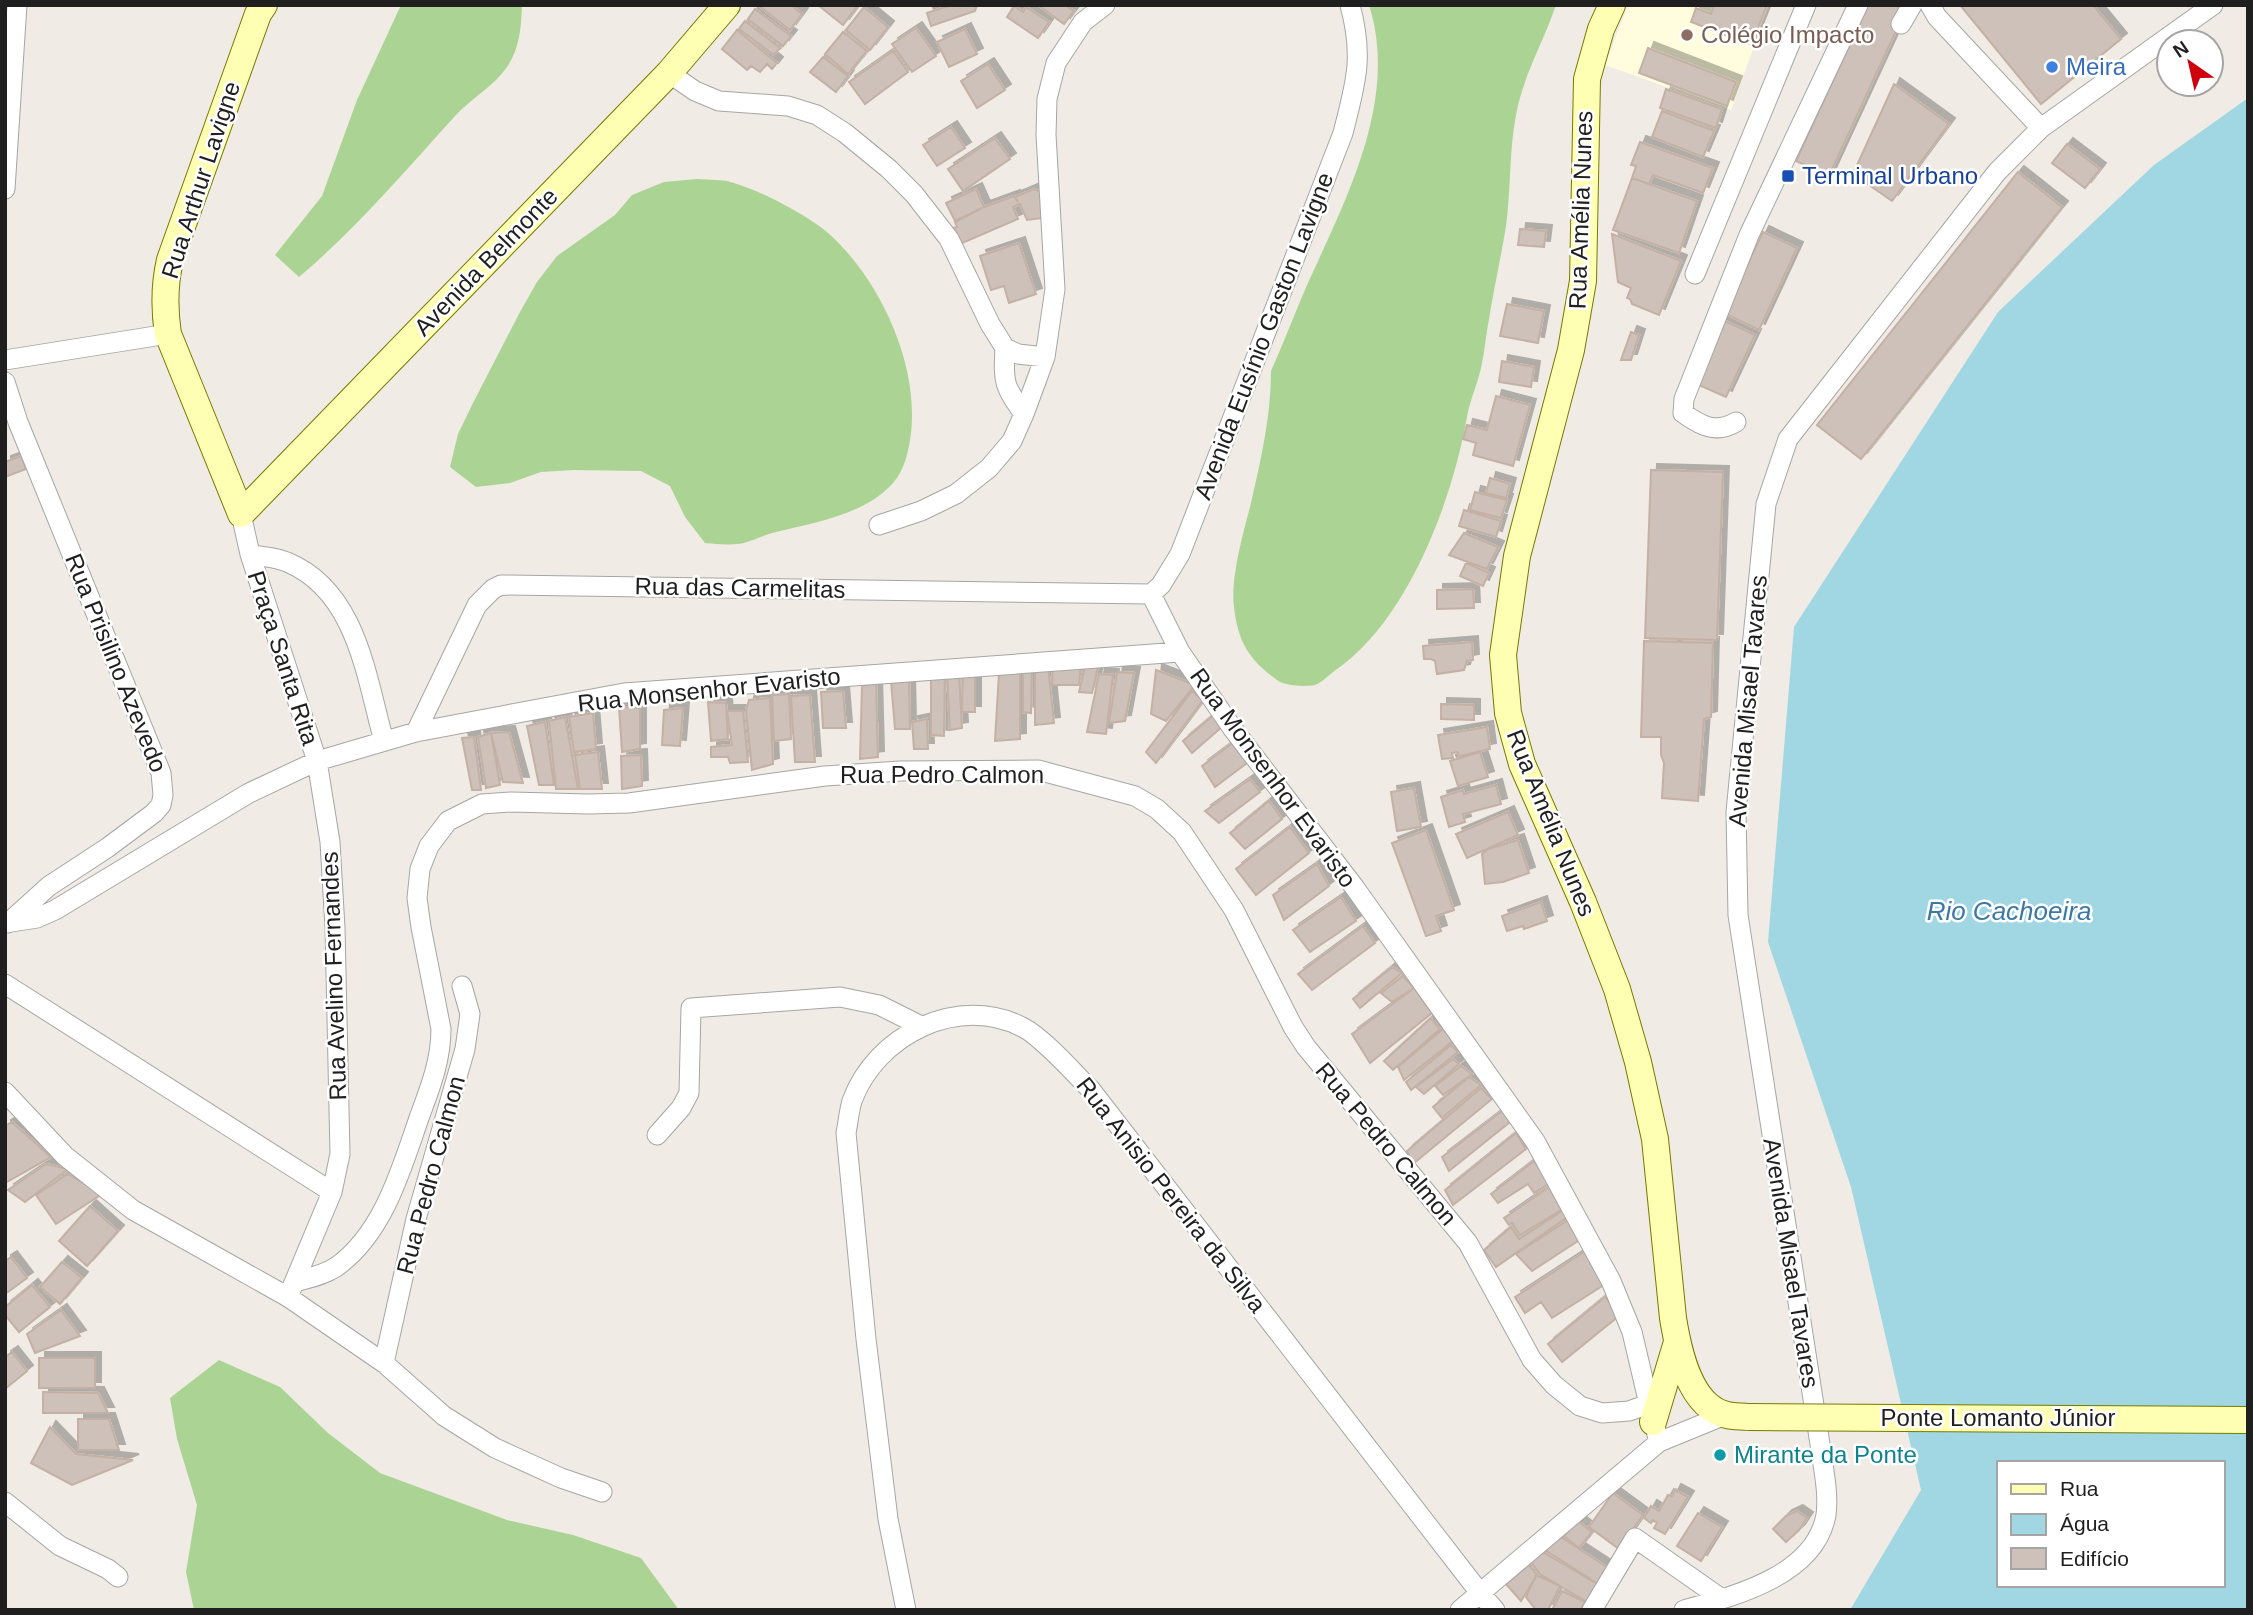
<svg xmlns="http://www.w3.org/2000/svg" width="2253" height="1615" font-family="Arial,sans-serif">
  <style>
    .education { fill: #fffdde }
    .forest { fill: #abd494 }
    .water { fill: #a0d7e3; fill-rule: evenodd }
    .building { fill: #cdc1b9; stroke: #c4b0a4; stroke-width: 2; filter: url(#shadow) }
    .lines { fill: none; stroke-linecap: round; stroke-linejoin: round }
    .street-casing { stroke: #a6a6a6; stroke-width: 21 }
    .secondary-casing { stroke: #757b00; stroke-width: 28 }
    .street { stroke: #fff; stroke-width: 19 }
    .secondary { stroke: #ffffb3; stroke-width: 26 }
    .secondary-bridge-casing { stroke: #757b00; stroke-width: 28; stroke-linecap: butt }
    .secondary-bridge { stroke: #ffffb3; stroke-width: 26 }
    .education-dot { fill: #8d6e63; stroke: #fff; stroke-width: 2.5 }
    .shop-dot { fill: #3f7fe0; stroke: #fff; stroke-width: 2.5 }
    .transit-dot { fill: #1a4fb4; stroke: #fff; stroke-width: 2.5 }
    .culture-dot { fill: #0f9aa8; stroke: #fff; stroke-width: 2.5 }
    .labels { text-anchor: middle; stroke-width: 5; stroke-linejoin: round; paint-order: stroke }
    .education-label { font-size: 24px; fill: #785e54; stroke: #fff; text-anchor: start }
    .shop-label { font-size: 24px; fill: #366cbe; stroke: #fff; text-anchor: start }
    .transit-label { font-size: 24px; fill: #164399; stroke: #fff; text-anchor: start }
    .street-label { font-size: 24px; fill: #1f1f1f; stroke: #fff }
    .culture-label { font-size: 24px; fill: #0d838f; stroke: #fff; text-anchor: start }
    .water-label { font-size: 26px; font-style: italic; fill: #3c78a7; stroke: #fff }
  </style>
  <defs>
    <filter id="shadow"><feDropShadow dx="6" dy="-6" stdDeviation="0" flood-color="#0004"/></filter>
  </defs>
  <rect width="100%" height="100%" fill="#f0ebe4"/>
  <!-- education -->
  <path class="education" d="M1628 5H1769L1731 110 1605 65Z"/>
  <!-- forest -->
  <path class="forest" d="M401 5H522C521 27 520 48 507 67 494 86 472 98 456 115 405 171 357 228 299 277L275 255 322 196 357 100Z
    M1369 5H1556C1543 43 1523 76 1516 115 1509 151 1511 189 1506 226 1501 257 1494 288 1489 319 1486 334 1485 349 1482 363 1479 381 1470 399 1467 417 1452 501 1408 622 1333 672 1328 676 1321 683 1315 685 1305 687 1285 686 1277 680 1249 660 1238 642 1234 607 1230 578 1244 531 1251 503 1261 459 1271 416 1271 371 1286 338 1298 304 1313 272 1350 191 1398 96 1369 5Z
    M697 179C709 180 723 179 734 183 761 191 807 215 828 233 880 279 919 364 911 433 909 449 905 470 893 483 865 515 812 523 772 533 761 536 749 543 737 544 727 545 715 544 705 543L685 517 670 486 641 471 574 470 541 472 510 483 476 487 450 467 458 434 473 403 520 312 537 282 557 256 615 215 632 195 664 182Z
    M219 1360 280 1387 328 1433 380 1473 507 1520 573 1535 641 1558 679 1610H194L186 1572 197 1505 177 1439 170 1398Z"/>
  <!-- water -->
  <path class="water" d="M2248 98V1610H1850L1921 1490 1851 1187 1768 942 1794 627 1998 312 2154 165ZM1999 1463H2223V1585H1999Z"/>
  <!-- building -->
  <path class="building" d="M758 5H791L802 14 790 30Z
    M818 5H858L843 25Z
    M952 5H977L975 11 931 26 927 13Z
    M1038 5H1065L1074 11 1064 24Z
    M1714 5H1767L1751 45 1691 22 1696 8 1711 14Z
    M1868 5H1908L1829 176 1796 161Z
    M1960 5H2093L2121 39 2041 104Z
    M1014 6 1023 12 1026 7 1049 22 1038 38 1007 17Z
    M864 7 888 27 870 50 846 30Z
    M755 9 791 36 783 46 748 19Z
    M745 21 780 48 774 55 739 29Z
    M916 28 936 56 912 72 892 44Z
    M965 29 977 54 949 67 937 42Z
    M737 30 777 63 772 69 767 64 760 72 751 66 747 70 722 49Z
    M843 32 867 51 848 74 825 54Z
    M1648 48 1736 82 1727 106 1639 73Z
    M893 51 908 72 865 104 849 82Z
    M823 57 848 76 836 92 810 72Z
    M988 64 1005 90 977 108 961 81Z
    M1894 84 1949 124 1892 201 1853 174Z
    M1666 89 1722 109 1716 128 1660 108Z
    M1662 111 1714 131 1703 157 1652 137Z
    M951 127 965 148 937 166 923 145Z
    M995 138 1010 159 963 191 948 169Z
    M1640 142 1713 168 1703 193 1653 175 1649 184 1632 178 1636 166 1631 165Z
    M2067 144 2100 169 2085 188 2052 163Z
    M2018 172 2062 207 1861 459 1817 425Z
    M1632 178 1697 201 1679 253 1613 230Z
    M976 189 984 207 955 221 946 203Z
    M1034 189 1041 192 1043 218 1027 220 1020 204 1013 207 1018 219 960 244 953 228 957 227 955 222 984 207 1014 196 1018 202 1015 197Z
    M1520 229 1546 231 1544 247 1518 245Z
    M1763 232 1797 248 1759 330 1724 313Z
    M1612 234 1681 261 1659 315 1632 304 1630 299 1627 298 1631 288 1618 282Z
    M1019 243 1036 294 1009 303 1004 286 991 290 980 256Z
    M1507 304 1544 311 1538 343 1500 336Z
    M1721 319 1755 335 1726 397 1692 382Z
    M1631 332 1639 335 1631 360H1621Z
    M1502 361 1534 367 1531 387 1499 382Z
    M1496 396 1530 405 1513 466 1473 455 1476 443 1463 439 1467 425 1487 430Z
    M21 456 26 469 5 477V462Z
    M1651 470 1723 472 1717 640 1645 638Z
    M1490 478 1510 484 1506 498 1486 493Z
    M1475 492 1507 500 1501 518 1470 510Z
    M1464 510 1501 521 1496 537 1459 526Z
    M1464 533 1498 547 1487 569 1449 555Z
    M1466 563 1489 573 1483 586 1460 576Z
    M1473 589 1474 608 1437 609V590Z
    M1644 641 1713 643 1711 717 1704 719 1698 801 1662 798 1664 763 1661 755V737H1641Z
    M1472 642 1473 660 1467 661 1464 670 1437 674 1435 661 1431 659H1424L1423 646Z
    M1053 663H1081L1079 685H1052Z
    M1035 666H1048L1054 723 1035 725Z
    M1085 667H1098L1092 693 1079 692Z
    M1032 669 1031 713 1023 712V671Z
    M1156 670 1195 685 1166 721 1151 714Z
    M1020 671V739L995 741 999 673Z
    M959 672 962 728 950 730 947 675Z
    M1117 672 1134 673 1125 721 1109 723Z
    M963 673H975V712H962Z
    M945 674 944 736 931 735V679Z
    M1099 674 1113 675 1106 734 1087 732Z
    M909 680 910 729H895L891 681Z
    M876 683 878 757 860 759 862 686Z
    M843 691 846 728H823L821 692Z
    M1192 691 1203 700 1156 763 1146 752Z
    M789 694 791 739 774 741 772 695Z
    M810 695 815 762H795L791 696Z
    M770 698 773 764 752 770 746 710 749 700Z
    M708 702 726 703 728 739 711 741Z
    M1441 704 1474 705V720L1441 719Z
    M619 707 640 708V749L622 752Z
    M683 708 680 746 662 745 664 710Z
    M727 711H743L748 762 730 763 728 757H711V747L732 745Z
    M593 713 596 749 574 752 569 717Z
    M1216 713 1224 725 1192 753 1183 741Z
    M565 717 578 789H556L549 721Z
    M927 719 928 749H914L912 722Z
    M545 722 554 785H539L527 726Z
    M1487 727 1490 749 1460 756 1457 752 1452 753 1453 758 1442 759 1438 735Z
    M509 732 523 783 503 782 491 733Z
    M491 733 500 785 486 788 478 737Z
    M474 737 481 790H472L462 738Z
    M1234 742 1247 763 1215 787 1202 766Z
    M598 752 602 789H580L575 755Z
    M1480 752 1488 777 1458 786 1450 761Z
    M641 755 642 786 622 789 621 756Z
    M1250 779 1260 792 1219 823 1205 811Z
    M1496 785 1501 804 1463 814 1465 822 1449 827 1441 797 1463 790 1464 794Z
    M1414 788 1421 827 1397 831 1391 792Z
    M1269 801 1282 819 1245 849 1230 833Z
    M1508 812 1518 835 1467 858 1456 834Z
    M1290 827 1309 853 1256 895 1236 869Z
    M1426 830 1454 910 1436 916 1441 931 1426 936 1392 843Z
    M1518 840 1529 873 1503 882 1485 884 1482 854 1488 849Z
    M1317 864 1329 886 1284 920 1273 895Z
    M1341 897 1356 921 1310 952 1293 930Z
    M1541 902 1547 921 1524 929 1523 926 1507 931 1502 916Z
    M1363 926 1375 943 1312 990 1298 974Z
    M1392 967 1402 973 1360 1008 1353 999Z
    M1403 976 1414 988 1392 1002 1381 993Z
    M1414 988 1432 1013 1370 1063 1352 1034Z
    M1431 1018 1440 1029 1393 1070 1384 1061Z
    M1443 1029 1453 1041 1404 1080 1398 1067Z
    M1451 1045 1458 1052 1411 1090 1406 1082Z
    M1453 1059 1459 1064 1424 1094 1416 1087Z
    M1461 1066 1472 1074 1443 1095 1435 1086Z
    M1469 1077 1481 1085 1442 1118 1433 1107Z
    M1481 1088 1492 1099 1413 1164 1407 1151Z
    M1502 1111 1510 1122 1449 1171 1442 1157Z
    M12 1122 51 1157 5 1183V1126Z
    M1516 1133 1526 1149 1453 1205 1445 1190Z
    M1534 1161 1550 1183 1534 1193 1528 1184 1498 1203 1491 1194Z
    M46 1164 68 1169 25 1202 8 1190Z
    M68 1174 102 1194 56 1224 36 1195Z
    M1552 1185 1566 1207 1520 1235 1512 1223 1509 1225 1504 1218Z
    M90 1206 118 1231 87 1266 59 1241Z
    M1565 1209 1569 1216 1496 1267 1484 1250 1511 1227 1519 1239Z
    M1571 1218 1584 1237 1532 1271 1516 1254Z
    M1584 1252 1607 1283 1552 1318 1541 1302 1525 1313 1515 1297Z
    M11 1257 27 1278 5 1294V1261Z
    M62 1262 82 1278 60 1304 40 1287Z
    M32 1285 50 1307 19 1332 5 1315V1307Z
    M1605 1297 1620 1315 1562 1362 1548 1344Z
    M61 1310 80 1336 35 1353 27 1334Z
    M12 1352 27 1371 5 1389V1357Z
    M39 1358H95V1388H39Z
    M43 1392 98 1393 108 1413H43Z
    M78 1419H109L119 1450H78Z
    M50 1427 76 1454 133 1460 72 1485 31 1463Z
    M1675 1490 1688 1497 1665 1534 1654 1528 1657 1523 1653 1520 1651 1523 1644 1518 1651 1506 1659 1511 1668 1495 1672 1496Z
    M1613 1493 1643 1515 1619 1549 1589 1527Z
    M1797 1511 1807 1518 1799 1530 1786 1542 1773 1529 1786 1516Z
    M1698 1513 1722 1527 1701 1561 1677 1546Z
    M1577 1520 1592 1532 1579 1548 1564 1536Z
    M1561 1537 1613 1571 1603 1587 1545 1550Z
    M1543 1552 1602 1587 1592 1605 1540 1574 1531 1562Z
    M1529 1565 1537 1575 1521 1601 1506 1584Z
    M1536 1575 1560 1586 1548 1610H1536L1526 1597Z
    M1562 1591 1585 1602 1581 1609 1552 1610Z"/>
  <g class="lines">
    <defs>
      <path id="street" d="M1930 5 1937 17 2041 128
        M1901 24 1912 5
        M669 73 695 91 719 101 788 106 817 115 845 133 889 169 914 194 949 239 990 324 1005 348 1018 354 1045 357
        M5 189 17 5
        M1695 274 1806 5
        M1005 348C1003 383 1004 386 1024 414
        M5 360 168 334
        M5 382 18 422 161 773 163 795 161 805 154 813 107 848 49 886 8 923
        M1736 422C1716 434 1701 426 1683 413L1684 399 1749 235 1858 5
        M241 514 250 554 317 761 330 842 335 928 340 1154 332 1192 288 1297
        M879 525 921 511 956 494 989 468 1012 441 1024 414 1045 357 1055 289 1046 135 1047 99 1056 63 1083 22 1105 5
        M250 554C262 557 276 557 287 562 357 591 366 677 384 741
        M1180 652 1151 594 1161 585 1180 554 1343 133C1356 82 1364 57 1350 5
        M416 732 477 605 493 589 501 585 1151 594
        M5 923 37 918 55 910 249 793 317 761 416 732 624 693 1180 652 1233 729 1355 888 1535 1141 1611 1281 1632 1332 1649 1404
        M5 984 332 1192
        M5 1092 65 1156 133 1210 288 1297 384 1363 444 1416 495 1448 561 1478 602 1492
        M657 1135 681 1108 689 1093 691 1008 840 997 879 1005 921 1026
        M295 1282C309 1278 324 1275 336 1267 383 1234 401 1170 419 1118 430 1088 441 1061 441 1029L421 927 417 898 420 869 429 846 448 821 482 804 511 802 588 804 629 803 825 776 900 771 1038 770 1135 796 1157 809 1182 832 1234 910 1293 1027 1306 1047 1468 1243 1532 1360 1554 1385 1580 1406 1602 1413 1629 1411 1649 1404 1659 1442
        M384 1363 416 1219 465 1049 470 1014 462 986
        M5 1502 60 1546 108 1569 118 1577
        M906 1610 888 1519 866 1339 846 1133C848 1123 849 1111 852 1101 876 1035 959 993 1024 1028 1043 1038 1074 1073 1091 1090L1480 1593 1495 1610
        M1460 1610 1659 1442 1725 1415
        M1592 1610 1635 1538 1722 1599
        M1684 1610C1734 1596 1815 1576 1826 1515 1829 1493 1823 1467 1820 1444L1738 915 1736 812 1766 504 1788 439 1997 172 2041 128 2213 5"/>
      <path id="secondary" d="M264 5 258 14 170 260C164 286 164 308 168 334L241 514 669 73 727 5
        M1612 5 1601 29 1587 79 1583 281 1571 350 1517 556 1503 655 1508 713 1522 764 1583 902 1617 989 1638 1062 1655 1139 1673 1318C1678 1349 1689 1407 1727 1415 1734 1417 1742 1416 1749 1417
        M1653 1422 1677 1342"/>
    </defs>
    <!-- street casing -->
    <use href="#street" class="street-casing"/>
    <!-- secondary casing -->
    <use href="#secondary" class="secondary-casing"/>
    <!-- street -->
    <use href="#street" class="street"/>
    <!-- secondary -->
    <use href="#secondary" class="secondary"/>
    <defs>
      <path id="secondary-bridge" d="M1749 1417 2248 1420"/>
    </defs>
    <!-- secondary-bridge casing -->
    <use href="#secondary-bridge" class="secondary-bridge-casing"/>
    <!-- secondary-bridge -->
    <use href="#secondary-bridge" class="secondary-bridge"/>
  </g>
  <!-- markers -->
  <circle class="education-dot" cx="1687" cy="35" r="7"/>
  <circle class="shop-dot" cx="2052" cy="67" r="7"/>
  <rect class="transit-dot" x="1781" y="169" width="14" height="14" rx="3.5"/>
  <circle class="culture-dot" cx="1720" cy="1455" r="7"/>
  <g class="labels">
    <!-- education labels -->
    <g class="education-label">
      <text x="1701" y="43">Colégio Impacto</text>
    </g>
    <!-- shop labels -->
    <g class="shop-label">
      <text x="2066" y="75">Meira</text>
    </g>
    <!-- transit labels -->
    <g class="transit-label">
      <text x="1802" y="184">Terminal Urbano</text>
    </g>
    <!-- street labels -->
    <g class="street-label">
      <text transform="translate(201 180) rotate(-72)" y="8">Rua Arthur Lavigne</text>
      <text transform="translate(1581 210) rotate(-88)" y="8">Rua Amélia Nunes</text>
      <text transform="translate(486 262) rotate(-46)" y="8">Avenida Belmonte</text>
      <text transform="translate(1264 336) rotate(-69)" y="8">Avenida Eusínio Gaston Lavigne</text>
      <text transform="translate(740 588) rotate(1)" y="8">Rua das Carmelitas</text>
      <text transform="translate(283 658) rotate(72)" y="8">Praça Santa Rita</text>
      <text transform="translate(116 663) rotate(68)" y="8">Rua Prisilino Azevedo</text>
      <text transform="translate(709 690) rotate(-6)" y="8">Rua Monsenhor Evaristo</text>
      <text transform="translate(1748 701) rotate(-85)" y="8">Avenida Misael Tavares</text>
      <text x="942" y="783">Rua Pedro Calmon</text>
      <text transform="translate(1273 778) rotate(54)" y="8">Rua Monsenhor Evaristo</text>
      <text transform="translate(1551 823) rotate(68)" y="8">Rua Amélia Nunes</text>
      <text transform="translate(334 976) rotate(-92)" y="8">Rua Avelino Fernandes</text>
      <text transform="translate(1386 1144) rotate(50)" y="8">Rua Pedro Calmon</text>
      <text transform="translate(431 1175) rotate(-75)" y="8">Rua Pedro Calmon</text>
      <text transform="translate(1171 1195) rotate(52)" y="8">Rua Anisio Pereira da Silva</text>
      <text transform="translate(1791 1263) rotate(81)" y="8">Avenida Misael Tavares</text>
      <text x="1998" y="1426">Ponte Lomanto Júnior</text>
    </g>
    <!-- culture labels -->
    <g class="culture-label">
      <text x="1734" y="1463">Mirante da Ponte</text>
    </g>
    <!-- water labels -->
    <g class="water-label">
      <text x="2009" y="920">Rio Cachoeira</text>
    </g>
  </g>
  <!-- border -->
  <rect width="2253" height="1615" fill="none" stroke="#1f1f1f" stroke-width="14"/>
  <!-- legend -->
  <rect x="1997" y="1461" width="228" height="126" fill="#ffffff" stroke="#a5a5a5" stroke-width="2"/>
  <rect x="2011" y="1484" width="35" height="10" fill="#ffffb3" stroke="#a5a5a5" stroke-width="2"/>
  <text x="2060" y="1496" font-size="21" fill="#1f1f1f">Rua</text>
  <rect x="2011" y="1514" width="35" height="21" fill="#a0d7e3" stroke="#a5a5a5" stroke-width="2"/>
  <text x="2060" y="1531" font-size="21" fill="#1f1f1f">Água</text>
  <rect x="2011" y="1548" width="35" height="21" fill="#cdc1b9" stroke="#a5a5a5" stroke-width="2"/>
  <text x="2060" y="1566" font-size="21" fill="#1f1f1f">Edifício</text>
  <!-- north arrow -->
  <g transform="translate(2190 63) rotate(326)"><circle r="33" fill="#ffffff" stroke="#a5a5a5" stroke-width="2"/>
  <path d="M0-5L12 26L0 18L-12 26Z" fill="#cd000b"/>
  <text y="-10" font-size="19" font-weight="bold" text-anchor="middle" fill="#1f1f1f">N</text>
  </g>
</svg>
